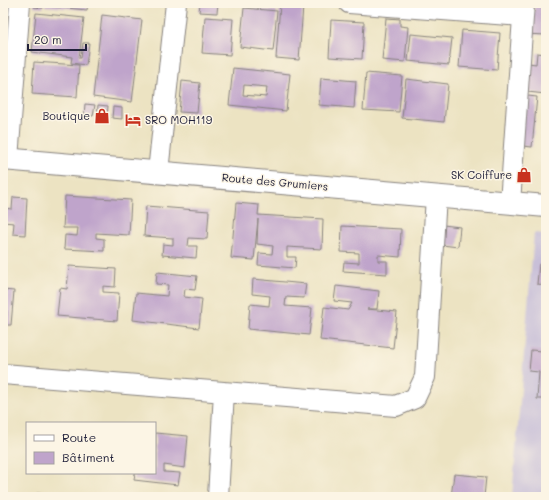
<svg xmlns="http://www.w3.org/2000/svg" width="549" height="500" font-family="Mali,sans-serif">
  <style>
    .industrial { fill: #c8bfd8 }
    .building { fill: #bfa4cb; fill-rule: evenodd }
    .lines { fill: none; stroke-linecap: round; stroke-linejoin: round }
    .minor-casing { stroke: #87827e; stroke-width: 22 }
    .secondary-casing { stroke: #87827e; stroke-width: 24 }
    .minor { stroke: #fff; stroke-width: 20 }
    .secondary { stroke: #fff; stroke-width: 22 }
    .labels { text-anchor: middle; stroke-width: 3; stroke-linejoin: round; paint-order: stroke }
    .poi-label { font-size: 11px; fill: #22223b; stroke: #fcf5e5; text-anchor: end }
    .street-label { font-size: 11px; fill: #22223b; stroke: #fcf5e5 }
  </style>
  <rect width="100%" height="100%" fill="#fcf5e5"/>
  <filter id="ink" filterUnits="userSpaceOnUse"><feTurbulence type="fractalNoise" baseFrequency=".025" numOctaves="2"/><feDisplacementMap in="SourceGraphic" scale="8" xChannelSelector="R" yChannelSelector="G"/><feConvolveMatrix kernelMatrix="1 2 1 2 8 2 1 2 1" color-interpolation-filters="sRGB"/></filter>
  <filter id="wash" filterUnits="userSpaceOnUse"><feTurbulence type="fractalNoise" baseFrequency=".012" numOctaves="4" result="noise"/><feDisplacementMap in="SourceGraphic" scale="16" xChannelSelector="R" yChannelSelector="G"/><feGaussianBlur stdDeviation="0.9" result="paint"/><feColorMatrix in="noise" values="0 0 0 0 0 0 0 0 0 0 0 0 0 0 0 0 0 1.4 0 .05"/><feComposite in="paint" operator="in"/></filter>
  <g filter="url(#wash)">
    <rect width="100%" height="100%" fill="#ece3c2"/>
    <!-- industrial -->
    <path class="industrial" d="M534 233 546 234V497H512Z"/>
    <g id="blocks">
      <!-- building -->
      <path class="building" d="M34 3H44L43 8 34 7Z
        M45 3H88L87 10 45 6Z
        M121 3H142V6Z
        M200 3H218L217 13 199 12Z
        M534 3H546V35L525 34 527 12H534Z
        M280 4 303 6 299 60 276 58Z
        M244 8 277 11 273 51 240 47Z
        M36 13 84 18 79 58H81L83 43H89L86 65 71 63 72 57 32 52Z
        M102 15 142 20 132 102 93 97Z
        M205 17 233 19 230 55 202 53Z
        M386 18 400 19V26L408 27 405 62 382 60Z
        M331 20 364 22 362 59 329 57Z
        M462 30 500 33 497 70 459 67Z
        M411 34 452 38 449 65 408 61Z
        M537 53 546 54V94L518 91 521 62 536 64Z
        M34 62 79 65 77 97 32 94Z
        M233 68 290 74 286 111 229 105ZM244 85 267 87 266 97 243 95Z
        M366 73 402 76 399 112 363 110Z
        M321 78 356 81 354 108 319 105Z
        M406 79 448 84 444 122 402 118Z
        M182 81 200 83 197 113 179 112Z
        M519 95 537 97 532 147 514 145Z
        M85 104 95 105 93 116 84 115Z
        M98 105 108 106 107 117 97 116Z
        M113 107 122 108V119L112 118Z
        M65 196 131 200 129 235 96 233V238L104 239V251L64 249 65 235 77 236 78 228H63Z
        M13 197 27 198 25 235 13 234 14 223 3 222V208L12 209Z
        M236 203 259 205 258 215 323 219 322 249 287 247V257H296L295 268 258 265 259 253 272 254 273 246 257 244 258 219 254 260 231 258Z
        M146 206 209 211 207 239 189 238 188 246H197L196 258 162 255 163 244 173 245V238L144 236Z
        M443 225 460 227 458 247 442 245Z
        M342 226 401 229 400 257 378 255V261H387V274L343 271 344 262 359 263V253L341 252Z
        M539 264H546V285L537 284Z
        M69 266 116 269 115 287 103 286V292L119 293 117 321 57 316 60 288 67 289Z
        M157 272 197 276 195 290 185 289 184 297 202 299 199 328 133 320 136 293 167 296 168 285 156 284Z
        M253 279 306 284 304 298 286 297 285 306 312 308 309 335 248 329 250 304 269 306 270 296 252 294Z
        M336 286 379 291 377 309H367L397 312 393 348 320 340 324 307 348 310 352 303 334 301Z
        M3 290 14 291 11 325H6L7 311 3 310Z
        M543 329H546V399H537L539 372 529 371 531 350 542 351Z
        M155 433 188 436 185 468 164 465V472L180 473 178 485 134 480 135 473H155Z
        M454 474 486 477 484 497H451Z
        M37 493 66 496V497H37Z"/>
    </g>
  </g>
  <g filter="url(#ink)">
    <use href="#blocks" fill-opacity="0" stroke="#87827e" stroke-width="1"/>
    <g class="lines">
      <defs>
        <path id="minor" d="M349 3 523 16
          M8 159 20 3
          M158 172 176 3
          M510 203 524 3
          M3 374 396 406 415 398 425 377 436 196
          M218 497 224 392"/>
        <path id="secondary" d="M3 159 546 206"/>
      </defs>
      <!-- minor casing -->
      <use href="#minor" class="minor-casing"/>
      <!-- secondary casing -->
      <use href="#secondary" class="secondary-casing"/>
      <!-- minor -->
      <use href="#minor" class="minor"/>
      <!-- secondary -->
      <use href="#secondary" class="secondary"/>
    </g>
  </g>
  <!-- icons -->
  <defs>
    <symbol id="shop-bare" viewBox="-9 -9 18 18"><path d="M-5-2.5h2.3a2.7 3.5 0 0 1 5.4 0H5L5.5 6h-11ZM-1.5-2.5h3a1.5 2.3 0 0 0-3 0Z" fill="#c8321e" stroke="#fcf5e5" stroke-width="2.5" paint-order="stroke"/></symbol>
    <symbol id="hotel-bare" viewBox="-9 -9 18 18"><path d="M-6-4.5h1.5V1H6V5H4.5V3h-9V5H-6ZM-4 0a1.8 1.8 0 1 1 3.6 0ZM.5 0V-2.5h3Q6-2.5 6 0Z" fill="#c8321e" stroke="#fcf5e5" stroke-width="2.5" paint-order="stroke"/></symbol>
  </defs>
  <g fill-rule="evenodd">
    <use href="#shop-bare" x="91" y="105" width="22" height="22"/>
    <use href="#hotel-bare" x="122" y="109" width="22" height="22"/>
    <use href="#shop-bare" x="513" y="164" width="22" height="22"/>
  </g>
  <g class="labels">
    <!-- poi labels -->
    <g class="poi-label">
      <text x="90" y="120">Boutique</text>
      <text x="145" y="124" text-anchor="start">SRO MOH119</text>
      <text x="512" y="179">SK Coiffure</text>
    </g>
    <!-- street labels -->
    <g class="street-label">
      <text transform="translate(275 182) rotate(5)" y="4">Route des Grumiers</text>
    </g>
  </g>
  <!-- margin -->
  <rect width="549" height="500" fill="none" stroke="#fcf5e5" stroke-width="16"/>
  <!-- legend -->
  <rect x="26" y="422" width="130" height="52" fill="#fcf5e5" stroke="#a5a1a1"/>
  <rect x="34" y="435" width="20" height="6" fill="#ffffff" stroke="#a5a1a1"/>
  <text x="62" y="442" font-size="12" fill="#22223b">Route</text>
  <rect x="34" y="452" width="20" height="12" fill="#bfa4cb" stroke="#a5a1a1"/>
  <text x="62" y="462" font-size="12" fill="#22223b">Bâtiment</text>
  <!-- scale -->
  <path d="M28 44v6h58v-6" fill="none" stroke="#22223b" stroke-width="2"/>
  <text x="34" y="44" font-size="12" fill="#22223b" stroke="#fcf5e5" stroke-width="3" paint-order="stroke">20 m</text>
</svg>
